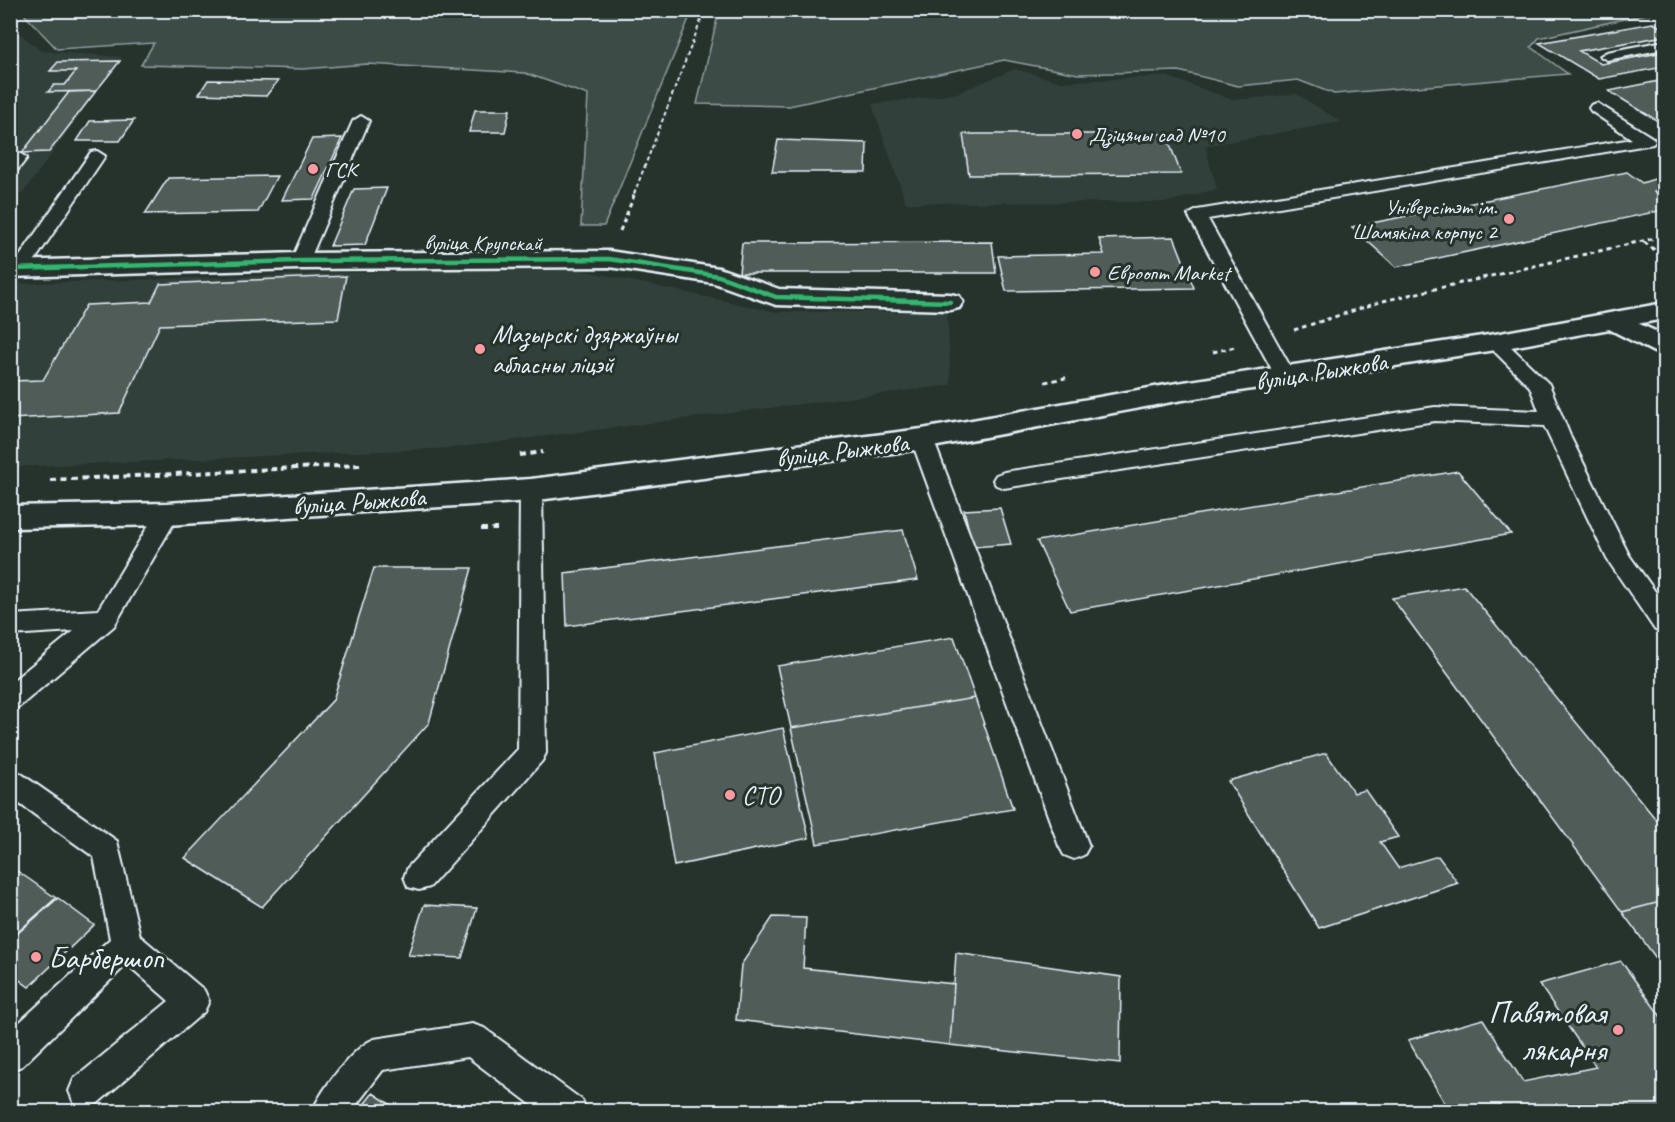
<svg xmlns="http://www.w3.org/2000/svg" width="1675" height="1122" font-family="Caveat,sans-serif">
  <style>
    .built { fill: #333f3a }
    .green { fill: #3e4b47; stroke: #939ea0; stroke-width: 1.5 }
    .building { fill: #505c59; stroke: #e8f1f8; stroke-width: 1.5 }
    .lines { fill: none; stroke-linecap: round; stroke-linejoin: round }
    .lane-casing { stroke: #e8f1f8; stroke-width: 4 }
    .street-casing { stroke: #e8f1f8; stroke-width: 5 }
    .secondary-casing { stroke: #e8f1f8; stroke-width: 5 }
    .path-far2 { stroke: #e8f1f8; stroke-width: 2; stroke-dasharray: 4 3; stroke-linecap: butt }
    .path-far1 { stroke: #e8f1f8; stroke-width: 3; stroke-dasharray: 4.5 4; stroke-linecap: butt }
    .path { stroke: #e8f1f8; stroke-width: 4; stroke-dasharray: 6 4.5; stroke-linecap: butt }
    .lane { fill: #26332d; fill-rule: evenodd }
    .street { fill: #26332d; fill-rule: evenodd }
    .secondary { fill: #26332d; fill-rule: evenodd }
    .cycleway-casing { stroke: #26332d; stroke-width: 8 }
    .cycleway { stroke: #33b770; stroke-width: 4.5 }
    .poi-dot { fill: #ff9aa2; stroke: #26332d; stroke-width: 2 }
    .labels { text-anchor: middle; stroke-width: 6; stroke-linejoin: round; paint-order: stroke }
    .far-poi-label { font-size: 22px; fill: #e8f1f8; stroke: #26332d; text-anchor: start }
    .far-street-label { font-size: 22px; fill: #e8f1f8; stroke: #26332d }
    .poi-label { font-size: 26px; fill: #e8f1f8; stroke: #26332d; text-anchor: start }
    .street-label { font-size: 26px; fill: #e8f1f8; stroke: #26332d }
    .near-poi-label { font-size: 32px; fill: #e8f1f8; stroke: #26332d; text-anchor: start }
  </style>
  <rect width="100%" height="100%" fill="#26332d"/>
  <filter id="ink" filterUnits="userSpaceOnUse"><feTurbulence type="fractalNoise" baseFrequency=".0167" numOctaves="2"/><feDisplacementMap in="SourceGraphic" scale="12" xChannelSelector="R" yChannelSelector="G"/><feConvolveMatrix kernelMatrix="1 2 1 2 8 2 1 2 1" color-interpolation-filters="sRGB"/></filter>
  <g filter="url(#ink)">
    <!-- built -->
    <path class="built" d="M11 26 41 51 122 57 23 193 11 198Z
      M1015 69 1061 82 1166 76 1233 100 1297 94 1341 122 1205 146 1217 189 1167 202 906 203 872 104 955 94Z
      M562 266 776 312H947L951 385 452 448 11 467 10 284Z"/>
    <!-- green -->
    <path class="green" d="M21 11H692L604 226H581L588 95 525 73 367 64 303 69 141 65 154 43 57 49Z
      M719 11V10L1660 11 1539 38 1531 47 1568 74 1334 94 1298 80 1238 86 1179 71 1078 74 1004 60 789 106 697 104Z"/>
    <!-- building -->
    <path class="building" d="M1653 23 1664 29V36L1579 51 1601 64 1664 52V67L1599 79 1539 43Z
      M120 61 96 91 48 92 54 85H65L76 71H50L58 62Z
      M208 80 278 81 266 96 199 94Z
      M1664 80V125L1609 91Z
      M96 91 49 152 22 153 69 92Z
      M475 110H510L505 132H469Z
      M134 120 120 141H77L90 121Z
      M963 134H1166L1181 174 969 175Z
      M342 138 314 199 282 200 312 139Z
      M778 140 867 143 866 172H772Z
      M1627 172 1642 183 1664 176V188L1654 191 1664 198V210L1396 267 1352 227Z
      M277 176 258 212 145 214 168 178Z
      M387 188 365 245 330 246 354 189Z
      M1174 237 1194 288 1006 291 998 256 1104 254 1099 239Z
      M992 242 996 273H739L742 243Z
      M346 276 338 319 160 325 119 413 10 419V381L43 380 86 305 151 302 160 284Z
      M1458 471 1511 534 1070 611 1037 541Z
      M1000 508 1011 544 973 547 964 510Z
      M903 530 918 580 567 626 565 573Z
      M374 568H472L429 723 262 907 185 858 333 700Z
      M1464 586 1664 829V901L1622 912 1392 598Z
      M954 637 975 698 791 728 777 666Z
      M975 698 1013 809 817 844 791 728Z
      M783 728 809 838 674 866 655 753Z
      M1326 753 1354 793 1365 790 1398 837 1380 842 1398 868 1438 856 1458 883 1319 928 1228 781Z
      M10 866 56 898 10 939Z
      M58 898 94 925 29 987 10 973V940Z
      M1664 901V969L1622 912Z
      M424 905 477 908 462 958 408 955Z
      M773 917 806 918 803 968 954 984 950 1045 736 1020 741 965Z
      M956 953 1121 977 1120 1063 950 1045Z
      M1621 961 1664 1021V1112H1450L1408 1040 1483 1019 1523 1082 1596 1067 1539 984Z
      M373 1093 402 1112H358Z"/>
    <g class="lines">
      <defs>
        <path id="lane" d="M1664 41V49L1607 60 1600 56 1607 52Z
          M1597 103 1653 138 1655 141 1653 144 1208 219 1296 377 1293 382H1279L1276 377 1188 215 1197 210 1632 139 1591 111 1589 108 1591 105Z
          M361 116 369 121 309 261 307 265H293L291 261 353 121Z
          M97 151 105 156 29 269 27 273H13L11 269 91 152Z
          M19 153 27 158 16 172 10 173V157Z
          M1495 336 1502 338 1549 384 1571 438 1629 555 1664 604V632L1655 630 1607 559 1544 426 1435 421 1004 488 996 485 993 480 996 475 1004 472 1435 407 1539 411 1530 387 1485 342 1488 338Z
          M922 432 930 434 933 439 1089 846 1084 855 1074 859 1064 855 1059 846 911 439 914 434Z
          M531 482 539 484 542 490 546 753 542 761 430 887 419 890 408 887 404 877 408 867 518 749 520 490 523 484Z
          M167 506 175 508 179 514 114 626 19 707 10 710V683L74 631 10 635V615L98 610 159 508Z
          M10 769 20 773 117 841 140 936 204 990 209 1001 204 1012 98 1103 86 1108 74 1103 69 1091 74 1079 169 1001 127 964 22 1066 10 1070V1031L110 939 94 857 10 797Z
          M472 1024 484 1028 582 1100 587 1112H541L468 1057 383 1070 351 1112H312C321 1090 353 1047 374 1039Z"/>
        <path id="street" d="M609 251 719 268 779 289 950 294 959 296 963 302 959 308 950 310 776 305 714 283 609 267 300 269 10 277V261L300 253Z
          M1615 313 1664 335V354L1654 352 1605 327 1601 321 1605 315Z"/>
        <path id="secondary" d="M1664 303V319L1495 350 1177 401 922 449 531 501 167 525 10 528V506L167 503 531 479 922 429 1177 383 1495 334Z"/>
      </defs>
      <!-- lane casing -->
      <use href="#lane" class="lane-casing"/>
      <!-- street casing -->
      <use href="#street" class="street-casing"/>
      <!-- secondary casing -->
      <use href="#secondary" class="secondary-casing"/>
      <!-- path-far2 -->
      <path class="path-far2" d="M634 194 705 10"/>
      <!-- path-far1 -->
      <path class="path-far1" d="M620 231 635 193
        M1644 242 1664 257
        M1294 330 1383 301 1664 236
        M1213 352 1235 347
        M1045 382 1070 377"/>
      <!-- path -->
      <path class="path" d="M520 455 543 452
        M50 480 360 465
        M481 529H497"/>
      <!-- lane -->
      <use href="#lane" class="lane"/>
      <!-- street -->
      <use href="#street" class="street"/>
      <!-- secondary -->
      <use href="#secondary" class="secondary"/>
      <defs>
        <path id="cycleway" d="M10 269 300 261 609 259 719 276 776 297 950 302"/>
      </defs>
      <!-- cycleway casing -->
      <use href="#cycleway" class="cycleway-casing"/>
      <!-- cycleway -->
      <use href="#cycleway" class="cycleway"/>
    </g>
  </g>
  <!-- markers -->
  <g class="poi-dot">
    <circle cx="1077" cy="134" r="6"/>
    <circle cx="313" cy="169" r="6"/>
    <circle cx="1509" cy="219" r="6"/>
    <circle cx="1095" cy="272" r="6"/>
    <circle cx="480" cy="349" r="6"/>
    <circle cx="730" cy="795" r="6"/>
    <circle cx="36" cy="957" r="6"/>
    <circle cx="1618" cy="1030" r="6"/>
  </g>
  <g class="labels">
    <!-- far-poi labels -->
    <g class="far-poi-label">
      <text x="1089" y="142">Дзіцячы сад №10</text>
      <text x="325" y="177">ГСК</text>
      <text x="1497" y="214" text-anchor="end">Універсітэт ім.<tspan x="1497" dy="25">Шамякіна корпус 2</tspan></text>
      <text x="1107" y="280">Евроопт Market</text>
    </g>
    <!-- far-street labels -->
    <g class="far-street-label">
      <text x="483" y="250">вуліца Крупскай</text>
    </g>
    <!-- poi labels -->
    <g class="poi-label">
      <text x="492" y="343">Мазырскі дзяржаўны<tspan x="492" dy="30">абласны ліцэй</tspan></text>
      <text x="742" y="804">СТО</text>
    </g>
    <!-- street labels -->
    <g class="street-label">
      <text transform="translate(1321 371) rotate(-9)" y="9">вуліца Рыжкова</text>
      <text transform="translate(842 450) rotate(-7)" y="9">вуліца Рыжкова</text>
      <text transform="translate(359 501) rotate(-4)" y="9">вуліца Рыжкова</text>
    </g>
    <!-- near-poi labels -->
    <g class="near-poi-label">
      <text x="48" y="968">Барбершоп</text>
      <text x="1606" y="1023" text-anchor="end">Павятовая<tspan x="1606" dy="37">лякарня</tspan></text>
    </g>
  </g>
  <!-- margin -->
  <rect width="1675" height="1122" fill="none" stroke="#26332d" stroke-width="36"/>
  <rect x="18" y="18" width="1639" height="1086" fill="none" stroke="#e8f1f8" stroke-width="2" filter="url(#ink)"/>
</svg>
